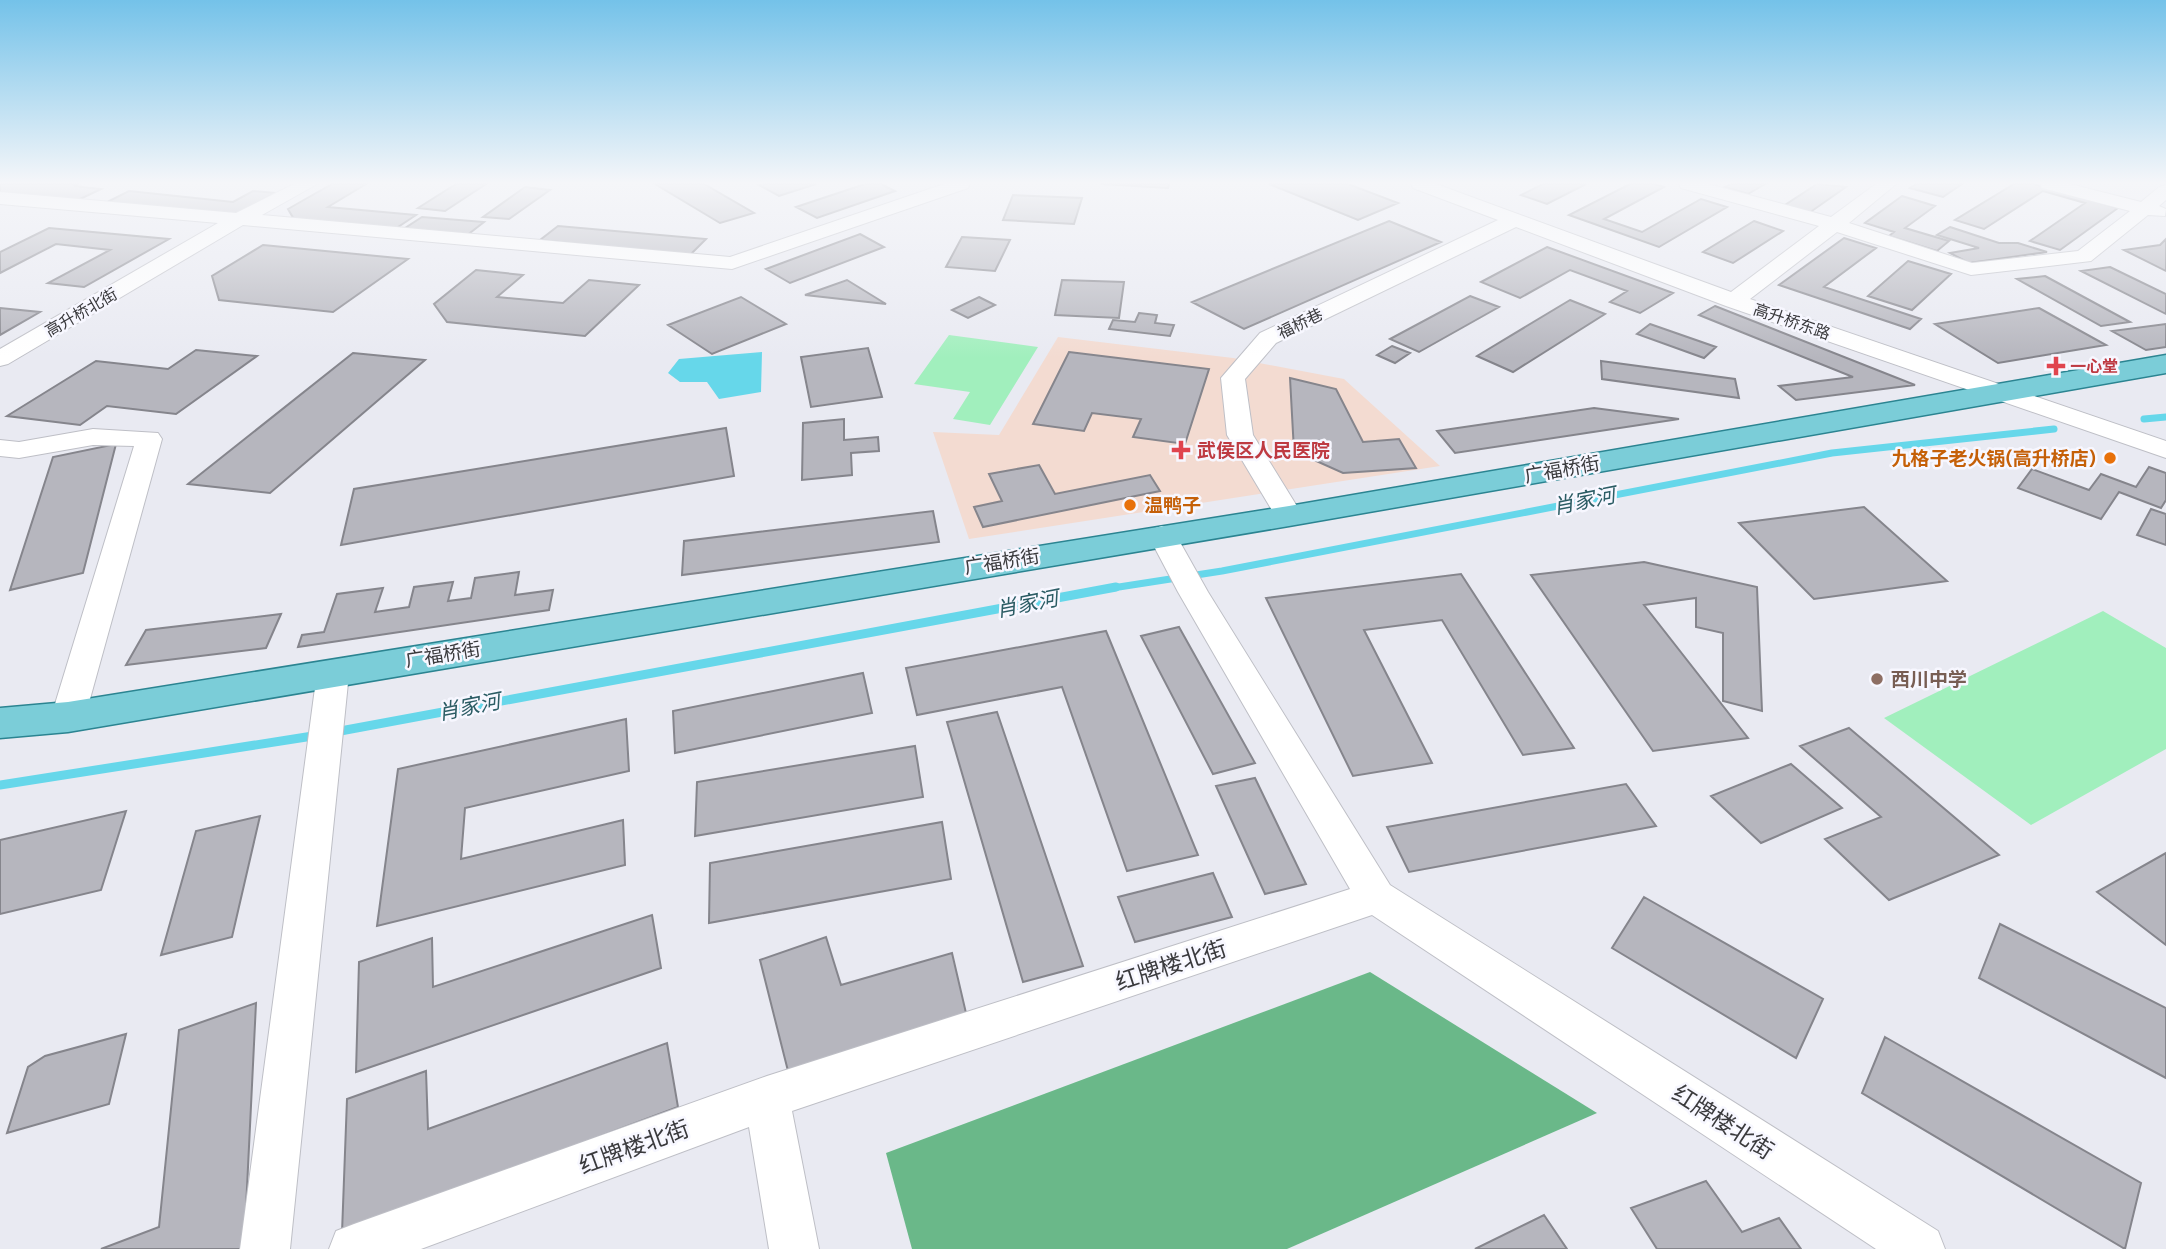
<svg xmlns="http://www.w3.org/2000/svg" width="2166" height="1249" font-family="Figtree,'Noto Sans SC',sans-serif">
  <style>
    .medical { fill: #f3dbd1 }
    .green { fill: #a1efbd }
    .forest { fill: #6ab889 }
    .water { fill: #66d7ea }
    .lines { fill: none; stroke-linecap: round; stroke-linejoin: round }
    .stream-far1 { stroke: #66d7ea; stroke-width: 7 }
    .stream { stroke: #66d7ea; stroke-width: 9 }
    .building { fill: #b6b6be; stroke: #85858c; stroke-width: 2 }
    .minor-casing { stroke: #bebfc6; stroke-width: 2 }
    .major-casing { stroke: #2b8491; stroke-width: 3 }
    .minor { fill: #fff; fill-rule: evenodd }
    .major { fill: #7bcdd8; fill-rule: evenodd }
    .health-dot { fill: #e0444e; stroke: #f7f7ff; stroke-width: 2.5 }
    .food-dot { fill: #e8710a; stroke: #f7f7ff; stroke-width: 2.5 }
    .education-dot { fill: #8d6e63; stroke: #f7f7ff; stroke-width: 2.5 }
    .labels { text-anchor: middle; stroke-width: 5; stroke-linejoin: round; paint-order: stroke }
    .far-street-label { font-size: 16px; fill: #3a3a3d; stroke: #f7f7ff }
    .far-health-label { font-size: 16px; font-weight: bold; fill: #be3a42; stroke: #f7f7ff; text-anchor: start }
    .health-label { font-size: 19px; font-weight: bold; fill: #be3a42; stroke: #f7f7ff; text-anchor: start }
    .food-label { font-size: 19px; font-weight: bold; fill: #c56008; stroke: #f7f7ff; text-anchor: end }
    .street-label { font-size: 19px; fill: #3a3a3d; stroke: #f7f7ff }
    .education-label { font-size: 19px; font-weight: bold; fill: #785e54; stroke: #f7f7ff; text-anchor: start }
    .water-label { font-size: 21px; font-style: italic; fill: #2b5c64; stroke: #f7f7ff }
    .near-street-label { font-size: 23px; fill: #3a3a3d; stroke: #f7f7ff }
  </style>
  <rect width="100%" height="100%" fill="#e9eaf2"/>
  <!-- medical -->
  <path class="medical" d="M1058 337 1233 358 1344 379 1440 466 969 539 933 432 999 435Z"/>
  <!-- green -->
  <path class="green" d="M949 335 1038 347 990 425 953 419 970 392 914 384Z
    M2103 611 2166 648V749L2031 825 1884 718Z"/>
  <!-- forest -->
  <path class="forest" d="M1370 972 1597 1113 1287 1249H912L886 1153Z"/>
  <!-- water -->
  <path class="water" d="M762 352 761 392 719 399 707 382H680L668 373 679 359Z"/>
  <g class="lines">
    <!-- stream-far1 -->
    <path class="stream-far1" d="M2144 419 2166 417
      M1106 589 1222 571 1832 453 2054 429"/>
    <!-- stream -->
    <path class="stream" d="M335 732 1116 587
      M0 785 319 735"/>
  </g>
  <!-- building -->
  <path class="building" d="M0 184H79L74 186 101 189 76 201 0 193Z
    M332 184H366L328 207 416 215 392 231 295 221 288 209Z
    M456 184H486L445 211 418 208Z
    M655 184H704L754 213 720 223Z
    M765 184H816L779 196 759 185Z
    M865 184H881L895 191 817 218 796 207Z
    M1101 184H1169L1168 188Z
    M1269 184H1348L1398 203 1358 220Z
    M1543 184H1586L1547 204 1521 195Z
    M1630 184H1654L1664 187 1604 219 1642 232 1701 199 1727 207 1659 247 1569 215Z
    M1731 184H1765L1748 194 1725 187Z
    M1817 184 1846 187 1809 213 1785 205Z
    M1916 184H1962L1943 197 1910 188Z
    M2014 184H2033L2118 208 2060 250 2030 241 2085 203 2043 191 1984 229 1955 220Z
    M525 187 550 190 509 219 483 217Z
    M129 191 233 202 253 191 275 193 232 217 103 204Z
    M1013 195 1082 198 1074 224 1003 220Z
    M1902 196 1935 206 1905 228 1949 241 1937 251 1889 236 1894 232 1865 223Z
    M422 217 484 222 466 236 402 230Z
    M1389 221 1441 242 1244 329 1192 302Z
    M1754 221 1783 231 1733 263 1703 252Z
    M558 226 706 239 690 255 540 240Z
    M1950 227 1999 243H2018L2047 252 1969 263 1950 253 1979 248 1937 235Z
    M49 228 169 239 84 287 48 283 110 250 56 244 0 273V252Z
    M860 234 884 247 790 283 766 269Z
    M962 237 1010 240 995 271 946 267Z
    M1844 238 1876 248 1824 287 1921 319 1910 329 1779 285Z
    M2166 239V271L2124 250 2160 245Z
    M263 245 408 259 333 312 219 300 212 276Z
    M1547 247 1673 293 1640 313 1610 302 1627 291 1570 270 1520 298 1481 282Z
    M1908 261 1951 274 1912 310 1868 296Z
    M2110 267 2166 294V314L2081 271Z
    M476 270 523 275 497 297 563 303 589 280 639 285 585 336 447 322 434 304Z
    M2045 276 2130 322 2101 326 2017 279Z
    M847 280 886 304 805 295Z
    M1062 280 1124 282 1119 318 1055 315Z
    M1470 296 1499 307 1419 352 1390 339Z
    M741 297 786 324 712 354 668 325Z
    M979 297 995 305 968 318 952 310Z
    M1570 300 1605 314 1513 372 1477 356Z
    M1715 306 1915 385 1796 400 1779 386 1853 377 1699 315Z
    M0 308 40 312 0 335Z
    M2039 308 2106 345 1998 363 1935 324Z
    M1139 313 1157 315 1155 323 1174 325 1170 336 1109 329 1113 320 1135 322Z
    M1650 324 1716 347 1704 358 1637 334Z
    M2166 324V347L2146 350 2112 331Z
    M1392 346 1410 353 1395 363 1377 355Z
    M868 348 882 397 811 407 801 357Z
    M196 350 257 356 176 414 107 406 80 425 7 416 96 361 168 369Z
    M1069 352 1209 369 1185 444 1133 437 1141 419 1092 413 1084 431 1033 424Z
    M353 353 425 360 270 493 188 484Z
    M1601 361 1735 379 1739 398 1602 379Z
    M1290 378 1336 389 1363 442 1399 439 1416 468 1343 473 1294 451Z
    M1594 408 1679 419 1455 453 1437 431Z
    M844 419V440L878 437 879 451 851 453 852 475 802 480 803 423Z
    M726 428 734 476 341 545 354 489Z
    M116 444 83 573 10 590 53 457Z
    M1039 465 1055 494 1150 475 1160 491 983 527 974 507 1002 501 989 474Z
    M2149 467 2166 473V500L2161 508 2119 492 2101 519 2018 488 2032 469 2089 490 2101 474 2136 487Z
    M1864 507 1947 581 1814 599 1739 523Z
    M2151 509 2166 514V545L2137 535Z
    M933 511 939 542 682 575 684 541Z
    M1644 562 1757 587 1762 711 1723 701V633L1696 627V598L1644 605 1748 738 1653 751 1531 575Z
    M519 572 515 595 553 590 549 610 298 647 302 635 324 632 337 594 383 588 375 612 409 607 414 587 453 582 448 601 471 598 475 578Z
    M1461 574 1574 748 1523 755 1442 620 1364 630 1432 763 1353 776 1266 598Z
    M281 614 266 648 126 665 146 630Z
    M1179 627 1255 763 1213 774 1141 636Z
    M1106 631 1198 855 1127 871 1062 687 917 715 906 668Z
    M863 673 872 713 675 753 673 711Z
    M997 712 1083 966 1023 982 947 722Z
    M626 719 629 771 465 808 461 859 623 820 625 865 377 926 398 769Z
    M1849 728 1999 855 1889 900 1825 839 1881 817 1800 746Z
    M915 746 923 797 695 836 697 782Z
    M1791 764 1842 808 1761 843 1711 796Z
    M1255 778 1306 884 1265 894 1216 786Z
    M1626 784 1656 826 1409 872 1387 827Z
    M126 811 101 890 0 914V840Z
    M260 816 232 937 161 955 196 831Z
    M942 822 951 879 709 923 710 863Z
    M2166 853V945L2097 892Z
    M1213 873 1232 917 1135 942 1118 897Z
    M1644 897 1823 999 1796 1058 1612 948Z
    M652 915 661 968 356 1072 359 962 432 938 433 987Z
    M2000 924 2166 1008V1078L1979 978Z
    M826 937 841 985 952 953 966 1013 788 1071 760 960Z
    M256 1003 244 1249H101L159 1227 179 1030Z
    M126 1034 109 1104 7 1133 28 1067 45 1056Z
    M1885 1037 2141 1183 2125 1249 1862 1093Z
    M667 1043 678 1107 342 1233 347 1099 426 1071 428 1129Z
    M1706 1181 1742 1232 1779 1218 1801 1249H1657L1631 1208Z
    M1544 1215 1567 1249H1475Z"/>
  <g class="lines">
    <defs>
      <path id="minor" d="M294 184H317L262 215 730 257 944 184H970L968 188 732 269 243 225 8 364 0 366V349L218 223 0 204V192L236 213Z
        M1411 184H1436L1731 292 1819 226 1681 188 1679 184H1708L1831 217 1876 184H1896L1849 223 1972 263 2078 251 2130 211 2042 188 2040 184H2070L2141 202 2159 187 2166 185V200L2159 206 2166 209 2165 216 2148 215 2091 261 1971 275 1837 232 1750 299 2166 441V458L1726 306 1516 227 1276 343 1245 379 1253 435 1303 516 1299 522 1289 525 1279 522 1227 435 1221 378 1260 333 1498 220 1413 188Z
        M93 429 158 433 162 439 85 717 80 726 68 729 56 726 51 717 134 446 93 445 19 458 0 456V440L19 442Z
        M1162 526 1172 529 1176 535 1208 592 1390 885 1938 1231 1945 1249H1876L1372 915 792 1111 819 1249H769L749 1127 421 1249H329L336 1231 354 1224 767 1076 1350 889 1178 592 1148 535 1152 529Z
        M333 661 345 665 349 673 290 1249H240L317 673 321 665Z"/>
      <path id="major" d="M2166 355V373L1289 526 68 732 0 738V708L68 702 1289 506Z"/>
    </defs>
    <!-- minor casing -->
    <use href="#minor" class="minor-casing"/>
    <!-- major casing -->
    <use href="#major" class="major-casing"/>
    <!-- minor -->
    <use href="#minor" class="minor"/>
    <!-- major -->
    <use href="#major" class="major"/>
  </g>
  <!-- sky -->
  <linearGradient id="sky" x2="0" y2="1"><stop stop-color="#74c2e9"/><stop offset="0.51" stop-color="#f5f6f9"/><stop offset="1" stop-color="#f5f6f9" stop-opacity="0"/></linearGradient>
  <rect width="2166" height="358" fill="url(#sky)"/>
  <!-- markers -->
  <g class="health-dot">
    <path d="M2052.5 355.5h7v7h7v7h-7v7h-7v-7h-7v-7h7z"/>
    <path d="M1177.5 439.5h7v7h7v7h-7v7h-7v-7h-7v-7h7z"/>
  </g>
  <g class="food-dot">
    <circle cx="2110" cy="458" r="7"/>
    <circle cx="1130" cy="505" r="7"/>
  </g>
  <circle class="education-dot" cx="1877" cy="679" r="7"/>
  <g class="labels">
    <!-- far-street labels -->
    <g class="far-street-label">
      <text transform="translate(81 312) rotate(-30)" y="6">高升桥北街</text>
      <text transform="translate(1792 321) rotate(19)" y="6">高升桥东路</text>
      <text transform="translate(1300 323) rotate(-26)" y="6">福桥巷</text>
    </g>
    <!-- far-health labels -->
    <g class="far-health-label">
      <text x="2070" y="372">一心堂</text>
    </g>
    <!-- health labels -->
    <g class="health-label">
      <text x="1197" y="457">武侯区人民医院</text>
    </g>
    <!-- food labels -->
    <g class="food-label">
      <text x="2096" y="465">九格子老火锅(高升桥店)</text>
      <text x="1144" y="512" text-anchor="start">温鸭子</text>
    </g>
    <!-- street labels -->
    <g class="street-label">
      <text transform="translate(1562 469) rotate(-10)" y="7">广福桥街</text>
      <text transform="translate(1002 561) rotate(-9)" y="7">广福桥街</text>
      <text transform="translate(443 654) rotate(-9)" y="7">广福桥街</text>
    </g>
    <!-- education labels -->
    <g class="education-label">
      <text x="1891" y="686">西川中学</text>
    </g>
    <!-- water labels -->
    <g class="water-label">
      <text transform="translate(1584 501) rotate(-11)" y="7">肖家河</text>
      <text transform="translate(1027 604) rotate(-11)" y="7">肖家河</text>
      <text transform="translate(469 707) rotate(-11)" y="7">肖家河</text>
    </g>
    <!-- near-street labels -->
    <g class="near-street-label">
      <text transform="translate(1171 965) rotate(-18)" y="8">红牌楼北街</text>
      <text transform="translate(1723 1122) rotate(33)" y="8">红牌楼北街</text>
      <text transform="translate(634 1147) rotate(-20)" y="8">红牌楼北街</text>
    </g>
  </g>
</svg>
